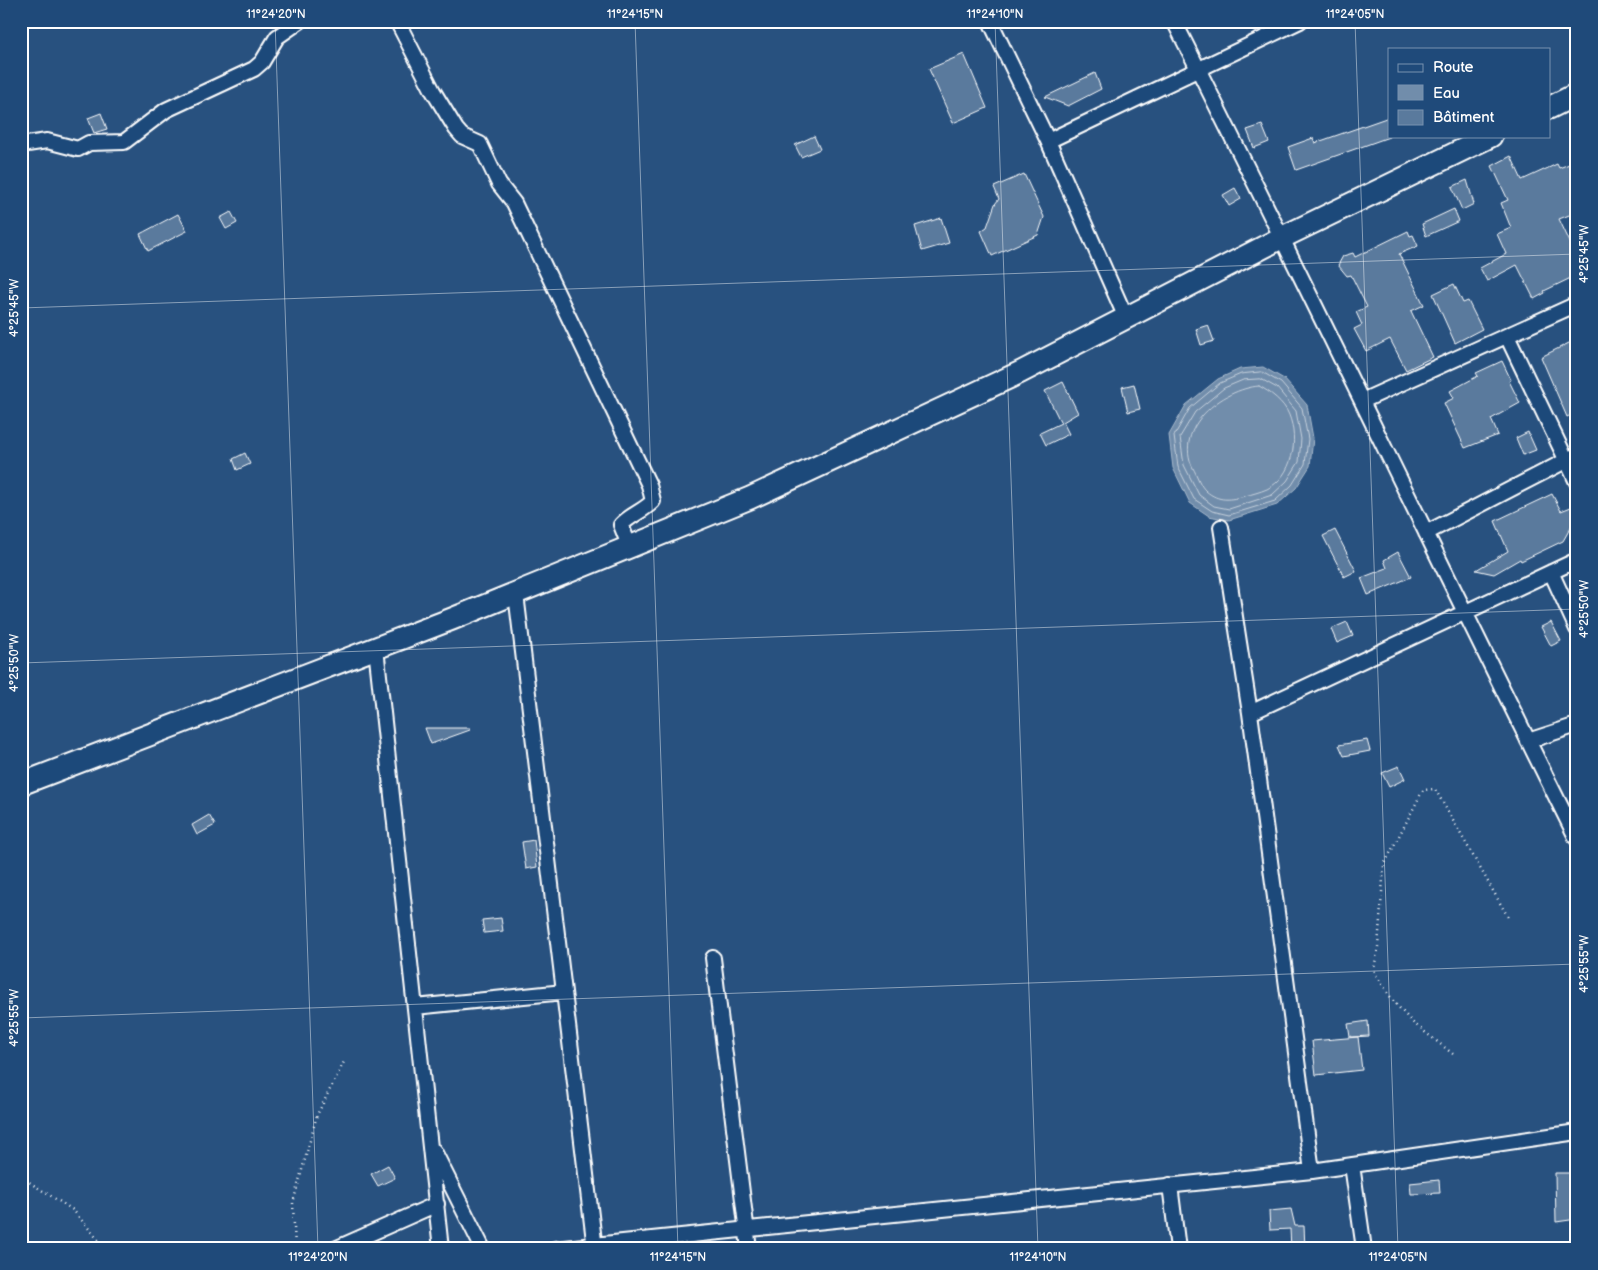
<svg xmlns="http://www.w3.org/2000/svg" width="1598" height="1270" font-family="'Balsamiq Sans',sans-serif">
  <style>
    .water { fill: #718dab; stroke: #aabbcd }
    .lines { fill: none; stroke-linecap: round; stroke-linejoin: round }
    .shore { stroke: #c6d1dd; stroke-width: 1 }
    .building { fill: #5a7a9d; stroke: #fff }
    .street-casing { stroke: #fff; stroke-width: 18 }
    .primary-casing { stroke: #fff; stroke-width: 25 }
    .path { stroke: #fff; stroke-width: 2.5; stroke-dasharray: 1 4; stroke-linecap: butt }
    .street { stroke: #1f4a7a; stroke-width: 14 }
    .primary { stroke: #1f4a7a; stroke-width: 21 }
    .ticks { fill: none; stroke: #fff; stroke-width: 1; stroke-opacity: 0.45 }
    .neatline { fill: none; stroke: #fff; stroke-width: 2 }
    .ticks-label { font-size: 12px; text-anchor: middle; fill: #fff }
  </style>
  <rect width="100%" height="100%" fill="#28517f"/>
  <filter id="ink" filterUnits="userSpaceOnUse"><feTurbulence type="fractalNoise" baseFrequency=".02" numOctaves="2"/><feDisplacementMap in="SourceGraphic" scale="10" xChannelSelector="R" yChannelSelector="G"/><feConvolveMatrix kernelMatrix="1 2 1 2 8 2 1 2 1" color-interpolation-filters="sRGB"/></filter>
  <g filter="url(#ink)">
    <!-- water -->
    <path class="water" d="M1263 367 1284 379 1307 405 1313 438 1310 466 1296 488 1277 505 1229 520 1209 516 1190 503 1173 468 1169 435 1186 405 1218 379 1240 369Z"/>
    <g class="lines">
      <!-- shore -->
      <path class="shore" d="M1262 372 1281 383 1302 408 1308 439 1305 464 1292 485 1275 501 1229 515 1212 511 1194 499 1178 467 1174 436 1190 408 1220 383 1241 374Z
        M1261 379 1277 388 1296 411 1301 439 1299 462 1287 481 1272 495 1229 509 1214 506 1199 495 1184 465 1180 437 1195 412 1224 388 1243 380Z
        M1259 386C1270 392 1284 402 1289 415 1299 440 1293 476 1267 489 1260 492 1252 494 1245 496 1230 500 1219 502 1206 491 1200 486 1197 475 1193 468 1173 428 1222 389 1259 386Z"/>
    </g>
    <!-- building -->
    <path class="building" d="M964 54 987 108 953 123 929 69Z
      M1095 73 1101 89 1068 106 1045 97Z
      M101 113 107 129 94 133 88 118Z
      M1389 117V137L1296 170 1288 147 1313 138 1315 143Z
      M1262 125 1269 142 1254 148 1247 130Z
      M814 136 820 149 801 157 795 145Z
      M1511 156 1522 180 1557 164 1559 168 1577 161V212L1559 219 1577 257V275L1544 291 1545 293 1534 299 1517 265 1487 281 1480 268 1506 254 1497 234 1511 228 1501 203 1508 200 1492 166Z
      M1024 174 1044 217 1038 235 992 256 981 231 987 227 995 204 999 199 994 187Z
      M1467 180 1474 204 1462 210 1452 187Z
      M1235 188 1241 199 1229 206 1223 195Z
      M1454 209 1459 221 1426 236 1422 224Z
      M231 212 237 223 226 229 220 218Z
      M178 214 187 231 148 251 140 234Z
      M941 218 949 243 922 251 915 226Z
      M1408 231 1410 236 1413 235 1418 246 1399 254 1424 305 1411 311 1433 357 1406 370 1390 339 1366 351 1354 329 1362 325 1356 312 1367 307 1351 275 1347 276 1338 265 1343 256 1353 253 1355 257Z
      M1454 284 1463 303 1468 301 1482 329 1455 343 1433 294Z
      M1208 325 1214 341 1201 345 1196 329Z
      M1577 339V412L1567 417 1541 357Z
      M1502 361 1511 380 1509 381 1520 403 1491 419 1498 435 1465 448 1444 403 1454 398 1450 391 1478 376 1476 373Z
      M1063 382 1078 413 1063 422 1069 434 1046 445 1040 433 1061 423 1045 391Z
      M1134 384 1140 409 1128 412 1122 387Z
      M1528 432 1536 450 1523 455 1516 438Z
      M245 453 250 464 237 470 233 459Z
      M1552 494 1561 511 1571 507 1576 518 1563 541 1521 561 1520 559 1494 574 1476 570 1508 551 1495 521Z
      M1335 530 1356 571 1344 577 1323 536Z
      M1398 552 1411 577 1368 595 1361 578 1387 568 1384 560Z
      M1347 622 1353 636 1337 643 1331 629Z
      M1551 622 1561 641 1551 646 1541 627Z
      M425 728H470V730L431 744Z
      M1367 740 1370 751 1344 756 1339 745Z
      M1399 766 1405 779 1389 787 1382 773Z
      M209 815 215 825 197 835 192 825Z
      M534 840 537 867 526 869 522 842Z
      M501 918 503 931 484 933 482 920Z
      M1368 1021 1369 1036 1350 1037 1348 1024Z
      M1358 1037 1362 1070 1316 1075 1312 1041Z
      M388 1165 395 1178 378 1186 371 1174Z
      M1555 1173H1570L1577 1219 1556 1222Z
      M1439 1180 1440 1193 1411 1194 1410 1183Z
      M1291 1209 1295 1226H1304L1305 1249H1291L1290 1229 1270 1230 1269 1211Z"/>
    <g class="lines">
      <defs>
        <path id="street" d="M397 21 433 91 456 129 462 136 480 144 499 184 514 203 649 485 653 501C644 511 630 515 621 525L630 548
          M990 21 1048 141 1126 318
          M1174 21C1311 293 1441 567 1577 839
          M1048 141 1300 21
          M21 145 47 141 78 149 89 143 124 142 166 110 254 69 262 62 277 37 300 21
          M1507 336 1577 482
          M1362 401 1577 304
          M1221 527 1250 713 1312 1171
          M1426 533 1577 455
          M1551 572 1577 629
          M516 594 595 1249
          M376 648 441 1249
          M1250 713 1577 560
          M1528 741 1577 725
          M713 958 749 1249
          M415 1007 564 992
          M434 1151 483 1249
          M1352 1165 1364 1249
          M1170 1185 1178 1249
          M335 1249 437 1204
          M555 1249 1312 1171 1577 1132"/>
        <path id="primary" d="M1549 108 1577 94
          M21 784 452 619 750 498 1021 372 1283 237 1491 136"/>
      </defs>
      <!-- street casing -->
      <use href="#street" class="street-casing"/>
      <!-- primary casing -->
      <use href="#primary" class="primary-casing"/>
      <!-- path -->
      <path class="path" d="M1453 1054 1412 1022 1394 1002 1376 975 1374 969 1378 947 1384 865 1423 790 1435 789 1508 917
        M21 1177 73 1210 106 1249
        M295 1249 293 1203 317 1115 345 1060"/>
      <!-- street -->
      <use href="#street" class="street"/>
      <!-- primary -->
      <use href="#primary" class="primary"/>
    </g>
  </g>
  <!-- ticks -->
  <path class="ticks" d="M275 21 318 1249M635 21 678 1249M995 21 1038 1249M1355 21 1398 1249M21 308 1577 254M21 663 1577 609M21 1018 1577 964"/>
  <!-- margin -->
  <rect width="1598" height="1270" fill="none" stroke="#1f4a7a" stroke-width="55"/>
  <!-- legend -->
  <rect x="1388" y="48" width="162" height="90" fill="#1f4a7a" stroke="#7992af"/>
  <rect x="1398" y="64" width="25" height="8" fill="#1f4a7a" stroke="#7992af"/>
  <text x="1433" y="72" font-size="15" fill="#ffffff">Route</text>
  <rect x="1398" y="85" width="25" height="15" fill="#718dab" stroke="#7992af"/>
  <text x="1433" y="98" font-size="15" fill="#ffffff">Eau</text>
  <rect x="1398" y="110" width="25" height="15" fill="#5a7a9d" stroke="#7992af"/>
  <text x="1433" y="122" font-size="15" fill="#ffffff">Bâtiment</text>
  <rect x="28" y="28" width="1542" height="1214" class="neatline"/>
  <g class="ticks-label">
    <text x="276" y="18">11°24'20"N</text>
    <text x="635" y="18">11°24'15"N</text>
    <text x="995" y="18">11°24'10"N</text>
    <text x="1355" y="18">11°24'05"N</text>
    <text transform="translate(1584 254) rotate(-90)" y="4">4°25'45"W</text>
    <text transform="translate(14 308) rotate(-90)" y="4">4°25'45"W</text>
    <text transform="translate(1584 609) rotate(-90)" y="4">4°25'50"W</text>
    <text transform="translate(14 663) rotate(-90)" y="4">4°25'50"W</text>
    <text transform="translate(1584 964) rotate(-90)" y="4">4°25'55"W</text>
    <text transform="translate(14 1018) rotate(-90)" y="4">4°25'55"W</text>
    <text x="318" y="1261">11°24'20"N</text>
    <text x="678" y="1261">11°24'15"N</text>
    <text x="1038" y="1261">11°24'10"N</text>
    <text x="1398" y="1261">11°24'05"N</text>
  </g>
</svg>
